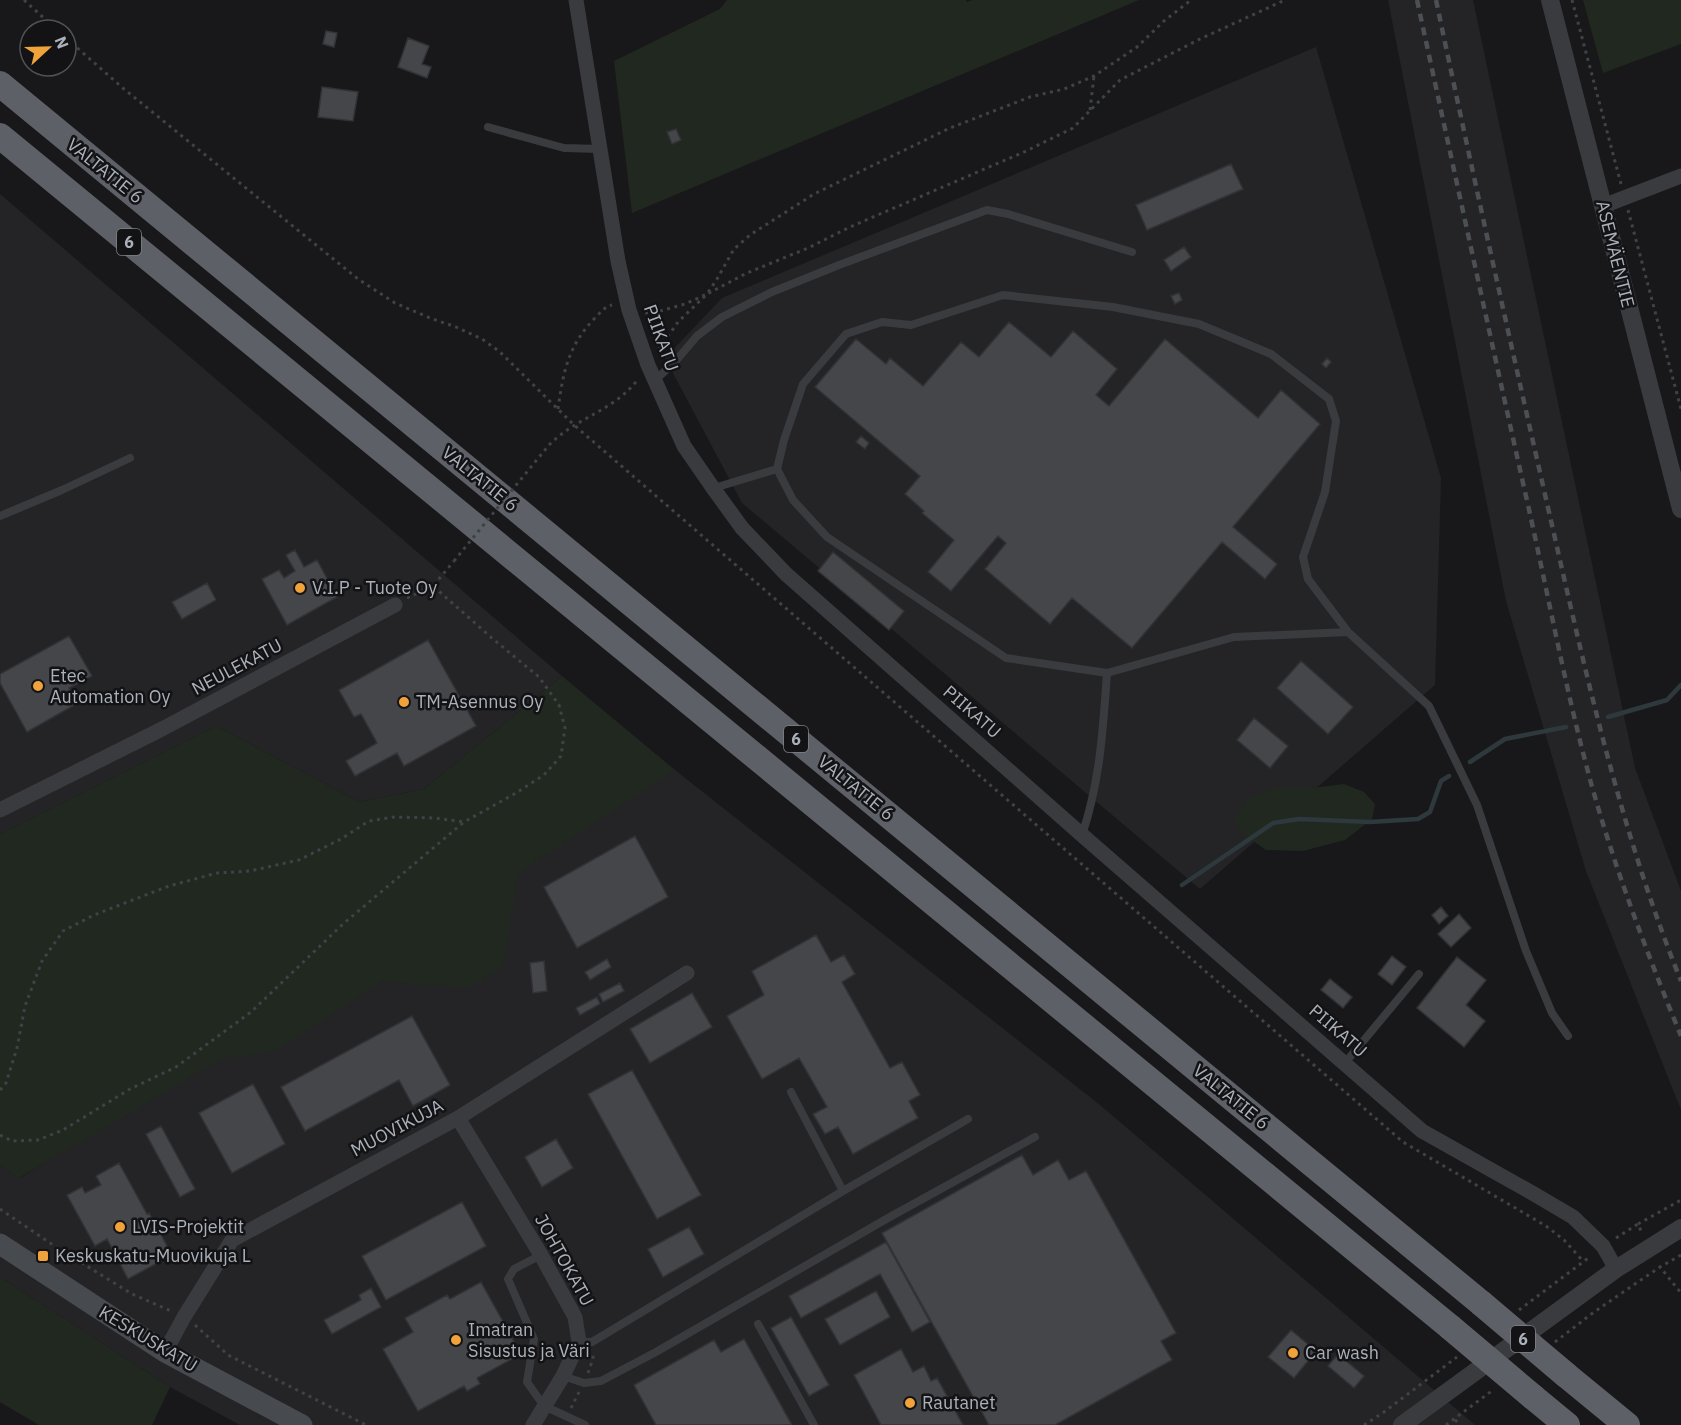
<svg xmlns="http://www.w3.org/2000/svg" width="1681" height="1425" font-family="'IBM Plex Sans',sans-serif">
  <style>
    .built { fill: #242427 }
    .green { fill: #202820 }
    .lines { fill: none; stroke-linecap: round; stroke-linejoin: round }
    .stream { stroke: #2e393e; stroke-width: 4.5 }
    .building { fill: #45464a; stroke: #323336; stroke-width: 1.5 }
    .path { stroke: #3f4246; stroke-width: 3; stroke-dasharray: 3 4.5; stroke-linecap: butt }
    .service { stroke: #393b3f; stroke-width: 8 }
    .minor { stroke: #393b3f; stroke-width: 15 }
    .tertiary { stroke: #393b3f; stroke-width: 18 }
    .secondary { stroke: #474a4f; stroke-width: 21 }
    .trunk { stroke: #5d6067; stroke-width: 26 }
    .rail { stroke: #4c4f54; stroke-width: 4.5; stroke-dasharray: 8 6; stroke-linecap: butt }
    .path-bridge { stroke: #3f4246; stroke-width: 3; stroke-dasharray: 3 4.5; stroke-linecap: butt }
    .trunk-bridge { stroke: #5d6067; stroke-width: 26 }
    .poi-dot { fill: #f0a23b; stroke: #131315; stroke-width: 2 }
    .labels { text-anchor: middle; stroke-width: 5; stroke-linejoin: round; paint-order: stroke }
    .shield { fill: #131315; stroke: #7d8288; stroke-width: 1.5 }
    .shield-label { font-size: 16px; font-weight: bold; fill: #abb1ba }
    .street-label { font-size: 18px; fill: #abb1ba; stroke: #131315 }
    .poi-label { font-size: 18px; fill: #abb1ba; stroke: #131315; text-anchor: start }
  </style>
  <rect width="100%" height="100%" fill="#18181a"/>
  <!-- built -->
  <path class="built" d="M1388 0H1473L1635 768 1681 891V1110L1586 871 1506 601Z
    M1316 47 1441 478 1435 685 1200 889 742 503 665 358 722 298Z
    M0 194 562 676 424 789 360 802 216 726 0 834Z
    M675 770 1100 1105 1475 1425H240L170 1387 0 1277V1165L20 1178Z"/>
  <!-- green -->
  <path class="green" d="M727 0H966L967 2 973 0H1139L632 213 614 61 720 9Z
    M1583 0H1681V44L1603 73Z
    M562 676 675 770 518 873 503 967 469 988 383 981 275 1051 222 1059 19 1178 0 1165V834L216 726 360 802 424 789Z
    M1344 784 1364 792 1375 804 1372 819 1345 840 1303 851 1266 850 1243 834 1234 821 1248 799 1273 788H1312Z
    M0 1277 170 1387 152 1425H39L0 1402Z"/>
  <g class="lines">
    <!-- stream -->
    <path class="stream" d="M1608 717 1667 700 1681 685
      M1470 762 1505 739 1566 727
      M1182 885 1273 823 1299 819 1370 822 1418 819 1430 812 1441 781 1449 776"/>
  </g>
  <!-- building -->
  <path class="building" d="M326 31 337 33 334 47 323 44Z
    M408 38 429 46 422 64 431 67 427 78 398 67Z
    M322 87 358 92 353 121 318 117Z
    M676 129 681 140 672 144 667 132Z
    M1231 164 1243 189 1147 230 1136 205Z
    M1184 247 1191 257 1171 271 1164 260Z
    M1179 293 1182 300 1175 304 1171 296Z
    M1009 322 1051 357 1073 331 1117 369 1096 395 1109 406 1165 339 1258 418 1281 390 1320 424 1233 527 1277 564 1265 579 1222 542 1132 648 1072 598 1050 624 985 569 1006 543 998 536 951 591 928 572 954 540 922 513 924 511 905 494 920 476 815 387 856 339 886 364 890 358 923 386 961 342 979 357Z
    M1327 358 1331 362 1326 368 1322 364Z
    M861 436 869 443 865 449 856 442Z
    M295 550 304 567 317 560 337 597 287 625 262 579 279 570 284 578 295 571 286 555Z
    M833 552 904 611 889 630 818 571Z
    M207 583 216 600 182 619 172 602Z
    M69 636 92 676 69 688 78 703 27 732 0 683V674Z
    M428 640 476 726 404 766 397 753 355 776 346 761 377 743 361 714 354 717 339 690Z
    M1301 661 1353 707 1328 734 1277 688Z
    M1254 718 1288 746 1270 768 1237 740Z
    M635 836 668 897 577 948 544 887Z
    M1441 907 1448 916 1439 924 1432 915Z
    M1459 914 1471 928 1451 947 1438 934Z
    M816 935 831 962 844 955 855 974 842 982 890 1068 902 1062 920 1095 909 1101 918 1118 853 1154 838 1127 825 1134 813 1114 827 1107 799 1058 762 1079 727 1016 764 995 752 971Z
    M1392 956 1406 967 1392 985 1378 974Z
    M1457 957 1486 980 1466 1005 1485 1021 1464 1047 1417 1008Z
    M607 959 611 967 590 980 585 972Z
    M544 961 547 991 533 993 530 963Z
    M1330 979 1352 997 1343 1008 1321 990Z
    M620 983 624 991 603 1002 599 994Z
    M692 993 712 1027 650 1063 630 1029Z
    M597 997 600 1004 580 1015 576 1008Z
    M412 1016 450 1085 413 1106 399 1080 305 1131 281 1087Z
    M632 1070 701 1195 657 1219 588 1094Z
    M253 1084 285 1144 232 1173 199 1113Z
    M161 1126 195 1189 180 1197 146 1134Z
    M556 1139 573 1168 542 1187 525 1157Z
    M1022 1155 1033 1175 1058 1160 1069 1180 1086 1171 1176 1333 1161 1341 1172 1360 1055 1425H989L882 1233Z
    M119 1163 147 1214 149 1213 172 1255 128 1279 107 1239 95 1246 67 1195 82 1187 85 1193 101 1185 96 1176Z
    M462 1202 486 1246 386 1300 362 1256Z
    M689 1227 704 1254 663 1277 648 1249Z
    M886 1242 930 1322 912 1332 880 1274 801 1318 789 1296Z
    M481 1282 521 1354 477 1378 480 1384 467 1391 464 1386 418 1411 383 1349 413 1332 405 1318 447 1295 450 1299Z
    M371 1288 381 1307 332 1334 324 1320 361 1300 359 1295Z
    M876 1291 890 1317 840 1345 825 1319Z
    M791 1317 829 1385 809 1396 771 1328Z
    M1291 1330 1316 1351 1294 1378 1268 1357Z
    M744 1339 792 1425H656L634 1385 714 1340 721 1352Z
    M901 1349 913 1372 924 1366 931 1381 937 1378 963 1425H881L854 1375Z
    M1338 1354 1364 1376 1354 1388 1328 1366Z"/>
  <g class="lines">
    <!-- path -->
    <path class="path" d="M24 0 57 30
      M1572 0 1621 184
      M66 38 124 89 358 279 395 303 430 318 456 327 482 339 500 352 574 425 1403 1142 1546 1226 1564 1240 1583 1261
      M1090 110 1094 76
      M1628 210 1681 409
      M645 313 660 311 685 304 707 294 717 279 734 249 750 235 814 194 950 128 1030 97 1064 89 1094 76 1137 47 1164 21 1191 0
      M659 349 678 322 707 294 747 273 808 248 850 227 1024 152 1073 128 1120 80 1200 39 1285 0
      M558 409C563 373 568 346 594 319 600 313 604 307 612 305
      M549 445C575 418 616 410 638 379
      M407 598 433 586 454 561
      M0 1090 6 1083 17 1048 25 1006 42 961 63 931 94 915 169 886 217 873 250 871 299 860 341 839 369 821 394 817 435 818 464 822
      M0 1135 12 1141 38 1140 63 1130 130 1089 176 1067 251 1012 343 924 464 822 516 793 544 775 561 756 565 728 559 705 539 677 493 639 433 586
      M0 1209 56 1247 132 1294 171 1311
      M1638 1224 1681 1200
      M1616 1238 1638 1224 1642 1233
      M1681 1255 1660 1267 1681 1293
      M1519 1310 1591 1256
      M195 1325 228 1355 366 1425
      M1555 1342 1594 1312 1660 1267 1658 1262
      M588 1373 593 1359V1353
      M571 1408 579 1392
      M1455 1420 1461 1425
      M1364 1425 1384 1412 1457 1357
      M1446 1425 1493 1390"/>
    <!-- service -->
    <path class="service" d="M488 127 564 148 600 149
      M655 380 674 363 697 336 722 317 772 292 839 265 987 210 1008 214 1132 252
      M777 469 793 500 827 537 1006 658 1107 673 1234 637 1348 632
      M714 488 777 469 784 440 803 384 846 334 882 322 911 325 1003 295 1113 307 1199 324 1271 354 1329 399 1336 421 1325 492 1303 557 1308 579 1348 632 1429 706 1477 805 1526 951 1552 1013 1568 1036
      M0 516 62 490 130 458
      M1082 835C1100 782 1103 729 1107 673
      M1345 1063 1419 974
      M791 1092 843 1191
      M541 1255 514 1269 508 1279 534 1339 527 1382 544 1406 585 1425
      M758 1324 814 1425
      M579 1342H592L843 1191 968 1119
      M563 1376 584 1383 601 1381 656 1352 888 1218 1035 1137"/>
    <!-- minor -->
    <path class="minor" d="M576 0 618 261 629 310 648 365 684 446 713 488 742 528 786 574 1082 835 1422 1131 1534 1194 1573 1217 1603 1246 1616 1269
      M1603 206 1681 176
      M0 810 162 729 395 605
      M458 1118 541 1255 575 1317 579 1342 563 1376 533 1425
      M165 1352 184 1317 232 1240 458 1118 687 973"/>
    <!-- tertiary -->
    <path class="tertiary" d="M1550 0 1681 509
      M1402 1425 1616 1269 1681 1228"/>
    <!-- secondary -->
    <path class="secondary" d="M0 1244 165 1352 302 1425"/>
    <!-- trunk -->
    <path class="trunk" d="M0 84 1481 1303
      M0 136 1450 1327
      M1566 1375 1627 1425
      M1533 1397 1567 1425"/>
    <!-- rail -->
    <path class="rail" d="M1417 0C1452 161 1487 322 1523 483 1546 583 1564 684 1591 783 1615 869 1647 953 1681 1036
      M1436 0C1472 171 1510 341 1549 512 1585 670 1620 830 1681 981"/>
    <!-- path-bridge -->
    <path class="path-bridge" d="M454 561 549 445"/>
    <!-- trunk-bridge -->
    <path class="trunk-bridge" d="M1481 1303 1566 1375
      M1450 1327 1533 1397"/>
  </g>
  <!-- markers -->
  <g class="poi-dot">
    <circle cx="300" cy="588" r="6"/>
    <circle cx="38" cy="686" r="6"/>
    <circle cx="404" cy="702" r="6"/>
    <circle cx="120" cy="1227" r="6"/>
    <rect x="37" y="1250" width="12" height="12" rx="3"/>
    <circle cx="456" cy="1340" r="6"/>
    <circle cx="1293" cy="1353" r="6"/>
    <circle cx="910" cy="1403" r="6"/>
  </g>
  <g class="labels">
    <!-- shield labels -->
    <g class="shield">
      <rect x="117" y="229" width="24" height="26" rx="4.5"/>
      <rect x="784" y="726" width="24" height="26" rx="4.5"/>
      <rect x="1511" y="1326" width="24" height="26" rx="4.5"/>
    </g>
    <g class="shield-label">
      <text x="129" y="248">6</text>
      <text x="796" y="745">6</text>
      <text x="1523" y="1345">6</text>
    </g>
    <!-- street labels -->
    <g class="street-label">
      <text transform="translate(105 171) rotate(39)" y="6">VALTATIE 6</text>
      <text transform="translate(1615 254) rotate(76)" y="6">ASEMÄENTIE</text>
      <text transform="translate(661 338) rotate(70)" y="6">PIIKATU</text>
      <text transform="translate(480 479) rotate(39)" y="6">VALTATIE 6</text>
      <text transform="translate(237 667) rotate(-28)" y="6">NEULEKATU</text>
      <text transform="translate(972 712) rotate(41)" y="6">PIIKATU</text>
      <text transform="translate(856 788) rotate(39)" y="6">VALTATIE 6</text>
      <text transform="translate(1338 1031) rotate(41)" y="6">PIIKATU</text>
      <text transform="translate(1231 1097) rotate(39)" y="6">VALTATIE 6</text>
      <text transform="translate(397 1128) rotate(-28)" y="6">MUOVIKUJA</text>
      <text transform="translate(564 1260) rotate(61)" y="6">JOHTOKATU</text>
      <text transform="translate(148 1339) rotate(31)" y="6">KESKUSKATU</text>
    </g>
    <!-- poi labels -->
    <g class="poi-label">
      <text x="312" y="594">V.I.P - Tuote Oy</text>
      <text x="50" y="682">Etec<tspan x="50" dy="21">Automation Oy</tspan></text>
      <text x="416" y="708">TM-Asennus Oy</text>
      <text x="132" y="1233">LVIS-Projektit</text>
      <text x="55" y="1262">Keskuskatu-Muovikuja L</text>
      <text x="468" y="1336">Imatran<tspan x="468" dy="21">Sisustus ja Väri</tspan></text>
      <text x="1305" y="1359">Car wash</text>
      <text x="922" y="1409">Rautanet</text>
    </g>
  </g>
  <!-- north arrow -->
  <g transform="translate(48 48) rotate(68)"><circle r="28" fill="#131315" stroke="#505257" stroke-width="1.5"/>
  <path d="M0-4.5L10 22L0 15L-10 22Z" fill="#f0a23b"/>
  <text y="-9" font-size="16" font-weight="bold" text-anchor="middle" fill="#abb1ba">N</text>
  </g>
</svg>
